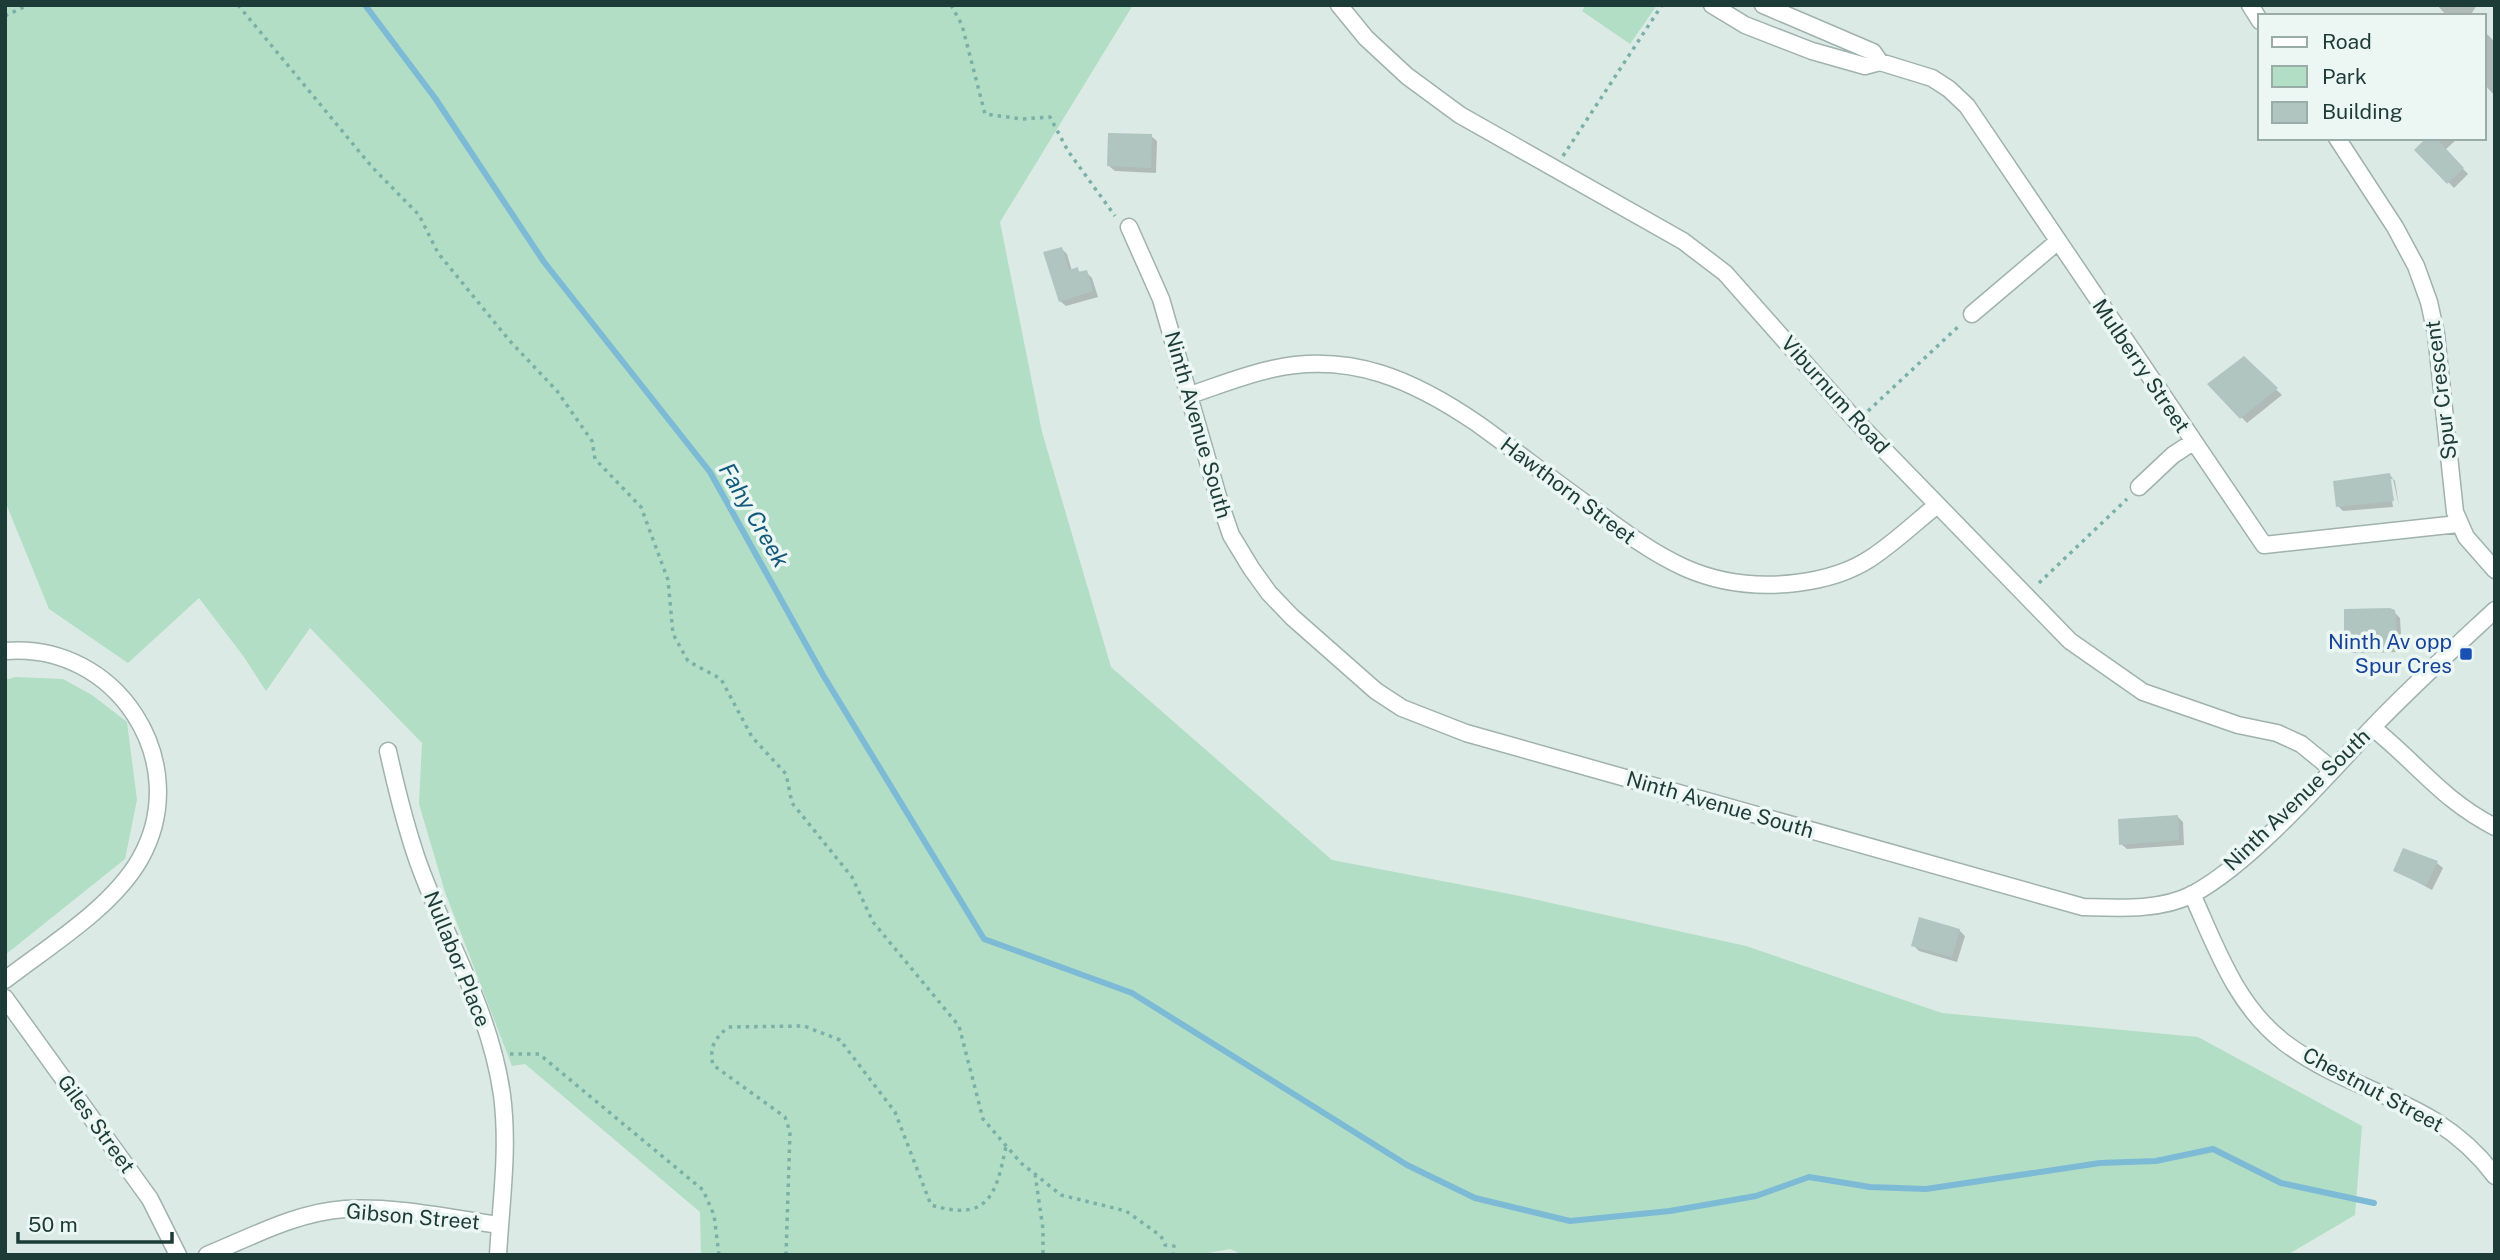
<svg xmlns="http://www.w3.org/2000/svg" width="2500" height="1260" font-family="'Public Sans',sans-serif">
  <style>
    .green { fill: #b2dec5 }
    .shadow { fill: #0003 }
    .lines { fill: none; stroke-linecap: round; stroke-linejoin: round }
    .stream { stroke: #7dbad6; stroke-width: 6 }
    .building { fill: #b1c5c0 }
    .street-casing { stroke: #9fb2ae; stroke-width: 19 }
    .path { stroke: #79b1a8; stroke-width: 3.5; stroke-dasharray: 3.5 5; stroke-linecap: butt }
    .street { stroke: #fff; stroke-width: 16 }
    .transit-dot { fill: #1a4fb4; stroke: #ecf7f3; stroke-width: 2.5 }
    .labels { text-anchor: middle; stroke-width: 7; stroke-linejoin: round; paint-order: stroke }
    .street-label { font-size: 21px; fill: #1d3b37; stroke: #ecf7f3 }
    .transit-label { font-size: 21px; fill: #164399; stroke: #ecf7f3; text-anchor: end }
    .water-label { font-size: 23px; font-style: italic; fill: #12597b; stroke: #ecf7f3 }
  </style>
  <rect width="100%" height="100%" fill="#dceae6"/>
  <!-- green -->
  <path class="green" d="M5 5H1133L1000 222 1042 432 1111 667 1332 860 1515 895 1746 946 1942 1013 2198 1037 2362 1126 2355 1215 2287 1255H1243L1230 1249 1197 1255H701L700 1212 525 1064 512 1066 445 892 419 804 422 743 310 628 266 691 244 657 199 598 128 663 49 609 5 501Z
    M1586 5H1657L1630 44 1582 11Z
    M15 677 63 679 92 695 127 722 137 800 125 859 5 955V680Z"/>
  <!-- shadow -->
  <path class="shadow" d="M2437 5H2477L2470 16H2447Z
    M2484 31 2495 42V96L2484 84Z
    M1151 136 1157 141 1156 173 1115 171 1109 166Z
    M2427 138 2456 140 2445 150 2468 174 2454 188 2417 150Z
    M1062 249 1067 254 1072 271 1086 272 1092 278 1098 297 1066 306 1060 301Z
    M2243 358 2282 395 2247 423 2209 384Z
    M2390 475 2395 481 2399 506 2393 479H2389L2393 507 2343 511 2338 506Z
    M2394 612 2400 618 2402 652 2352 653 2346 647Z
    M2177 816 2183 822 2184 845 2127 849 2121 844Z
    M2437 863 2443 868 2432 890 2395 870Z
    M1959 930 1965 936 1957 962 1919 951 1913 945Z"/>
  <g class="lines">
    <!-- stream -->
    <path class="stream" d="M365 5 435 98 544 262 710 472 823 675 984 939 1132 993 1407 1165 1475 1198 1570 1221 1670 1211 1756 1196 1809 1177 1870 1187 1926 1189 2100 1163 2156 1161 2213 1149 2281 1183 2374 1203"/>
  </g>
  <!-- building -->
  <path class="building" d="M1108 133 1152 134 1151 168 1107 166Z
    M2426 138H2436L2464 168 2447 184 2414 150Z
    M1062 247 1069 270 1078 267 1079 272 1087 270 1093 291 1059 302 1043 252Z
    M2244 356 2278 388 2240 419 2207 384Z
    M2390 473 2394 501 2336 507 2333 481Z
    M2390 608 2395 610 2398 647 2344 648V609Z
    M2178 815 2179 840 2119 845 2118 819Z
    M2403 848 2438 861 2426 886 2393 871Z
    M1919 917 1960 929 1952 957 1911 946Z"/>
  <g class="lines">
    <defs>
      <path id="street" d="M1339 5 1366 38 1407 76 1460 115 1683 241 1725 273 1857 422 2070 641 2143 692 2238 725 2277 733 2301 744 2333 770
        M1712 5 1745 25 1812 51 1865 66 1880 62 1932 78 1949 89 1967 106 2264 545 2458 524
        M1763 5 1873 52 1880 62
        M2250 5 2260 21
        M2337 138 2395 227 2416 266 2429 302 2436 334 2455 512 2466 537 2495 570
        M1129 227 1161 299 1219 500 1231 535 1251 568 1269 593 1292 617 1376 691 1402 708 1466 733 2083 907C2118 908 2160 911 2193 894 2252 862 2325 778 2372 728 2411 687 2453 649 2495 610
        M1972 314 2057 242
        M1190 395C1217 386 1244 375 1272 369 1351 351 1415 381 1478 424 1514 450 1549 477 1585 503 1655 555 1704 594 1796 583 1821 580 1850 572 1871 558 1894 543 1916 522 1937 505
        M2139 487 2173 455 2193 442
        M5 651C116 641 195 762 140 859 112 908 49 946 5 980
        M2373 728C2417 763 2442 800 2495 827
        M388 751C396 787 405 824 417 859 445 939 490 1009 502 1095 509 1149 501 1201 498 1255
        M2192 894C2216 947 2236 1006 2285 1043 2357 1097 2435 1096 2495 1176
        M5 998 150 1199 178 1255
        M207 1255C251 1237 297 1212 345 1209 396 1206 449 1218 500 1225"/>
    </defs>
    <!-- street casing -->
    <use href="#street" class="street-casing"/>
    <!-- path -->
    <path class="path" d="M238 5 372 167 419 215 438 253 509 340 557 391 592 441 595 459 641 507 668 580 673 634 688 661 721 679 752 737 786 774 792 803 852 877 873 922 959 1026 983 1119 1021 1163 1061 1195 1126 1211 1161 1236 1165 1245 1174 1246 1173 1255
      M951 5 962 25 985 114 1022 119 1050 117 1068 151 1115 216
      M5 16 28 5
      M1563 156 1662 5
      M1868 411 1960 325
      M2039 583 2127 499
      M510 1054H539L703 1190 714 1215 719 1255
      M1035 1174 1043 1229V1255
      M786 1255 790 1132 785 1117 713 1065C709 1046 715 1039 728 1027L804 1026 840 1040 895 1112 931 1205C988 1222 996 1196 1006 1146"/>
    <!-- street -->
    <use href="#street" class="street"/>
  </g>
  <!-- markers -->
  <rect class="transit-dot" x="2459" y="647" width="14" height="14" rx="3.5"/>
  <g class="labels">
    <!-- street labels -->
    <g class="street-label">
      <text transform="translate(2141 366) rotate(56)" y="7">Mulberry Street</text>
      <text transform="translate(2441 390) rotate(-97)" y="7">Spur Crescent</text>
      <text transform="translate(1835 395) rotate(48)" y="7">Viburnum Road</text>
      <text transform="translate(1198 425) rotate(74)" y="7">Ninth Avenue South</text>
      <text transform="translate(1568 491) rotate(37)" y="7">Hawthorn Street</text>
      <text transform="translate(2297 800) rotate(-44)" y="7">Ninth Avenue South</text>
      <text transform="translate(1720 805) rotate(16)" y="7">Ninth Avenue South</text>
      <text transform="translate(457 959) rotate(68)" y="7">Nullabor Place</text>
      <text transform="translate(2373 1090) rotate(28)" y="7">Chestnut Street</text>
      <text transform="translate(96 1124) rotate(54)" y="7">Giles Street</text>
      <text transform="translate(413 1217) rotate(5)" y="7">Gibson Street</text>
    </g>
    <!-- transit labels -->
    <g class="transit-label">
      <text x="2452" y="649">Ninth Av opp<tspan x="2452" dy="24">Spur Cres</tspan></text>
    </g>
    <!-- water labels -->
    <g class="water-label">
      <text transform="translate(754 515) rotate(60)" y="8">Fahy Creek</text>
    </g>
  </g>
  <!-- border -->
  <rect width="2500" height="1260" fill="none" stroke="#1d3b37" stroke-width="14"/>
  <!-- legend -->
  <rect x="2258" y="14" width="228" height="126" fill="#ecf7f3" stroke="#99aca8" stroke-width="2"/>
  <rect x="2272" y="37" width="35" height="10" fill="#ffffff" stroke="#99aca8" stroke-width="2"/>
  <text x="2322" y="49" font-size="21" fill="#1d3b37">Road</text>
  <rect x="2272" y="66" width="35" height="21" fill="#b2dec5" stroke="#99aca8" stroke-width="2"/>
  <text x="2322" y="84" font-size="21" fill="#1d3b37">Park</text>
  <rect x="2272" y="102" width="35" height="21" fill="#b1c5c0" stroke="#99aca8" stroke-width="2"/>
  <text x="2322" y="119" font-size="21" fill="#1d3b37">Building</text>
  <!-- scale -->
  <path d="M18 1232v10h154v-10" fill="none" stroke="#1d3b37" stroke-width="3.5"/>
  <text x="28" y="1232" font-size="21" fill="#1d3b37" stroke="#ecf7f3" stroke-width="5" paint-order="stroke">50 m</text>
</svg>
